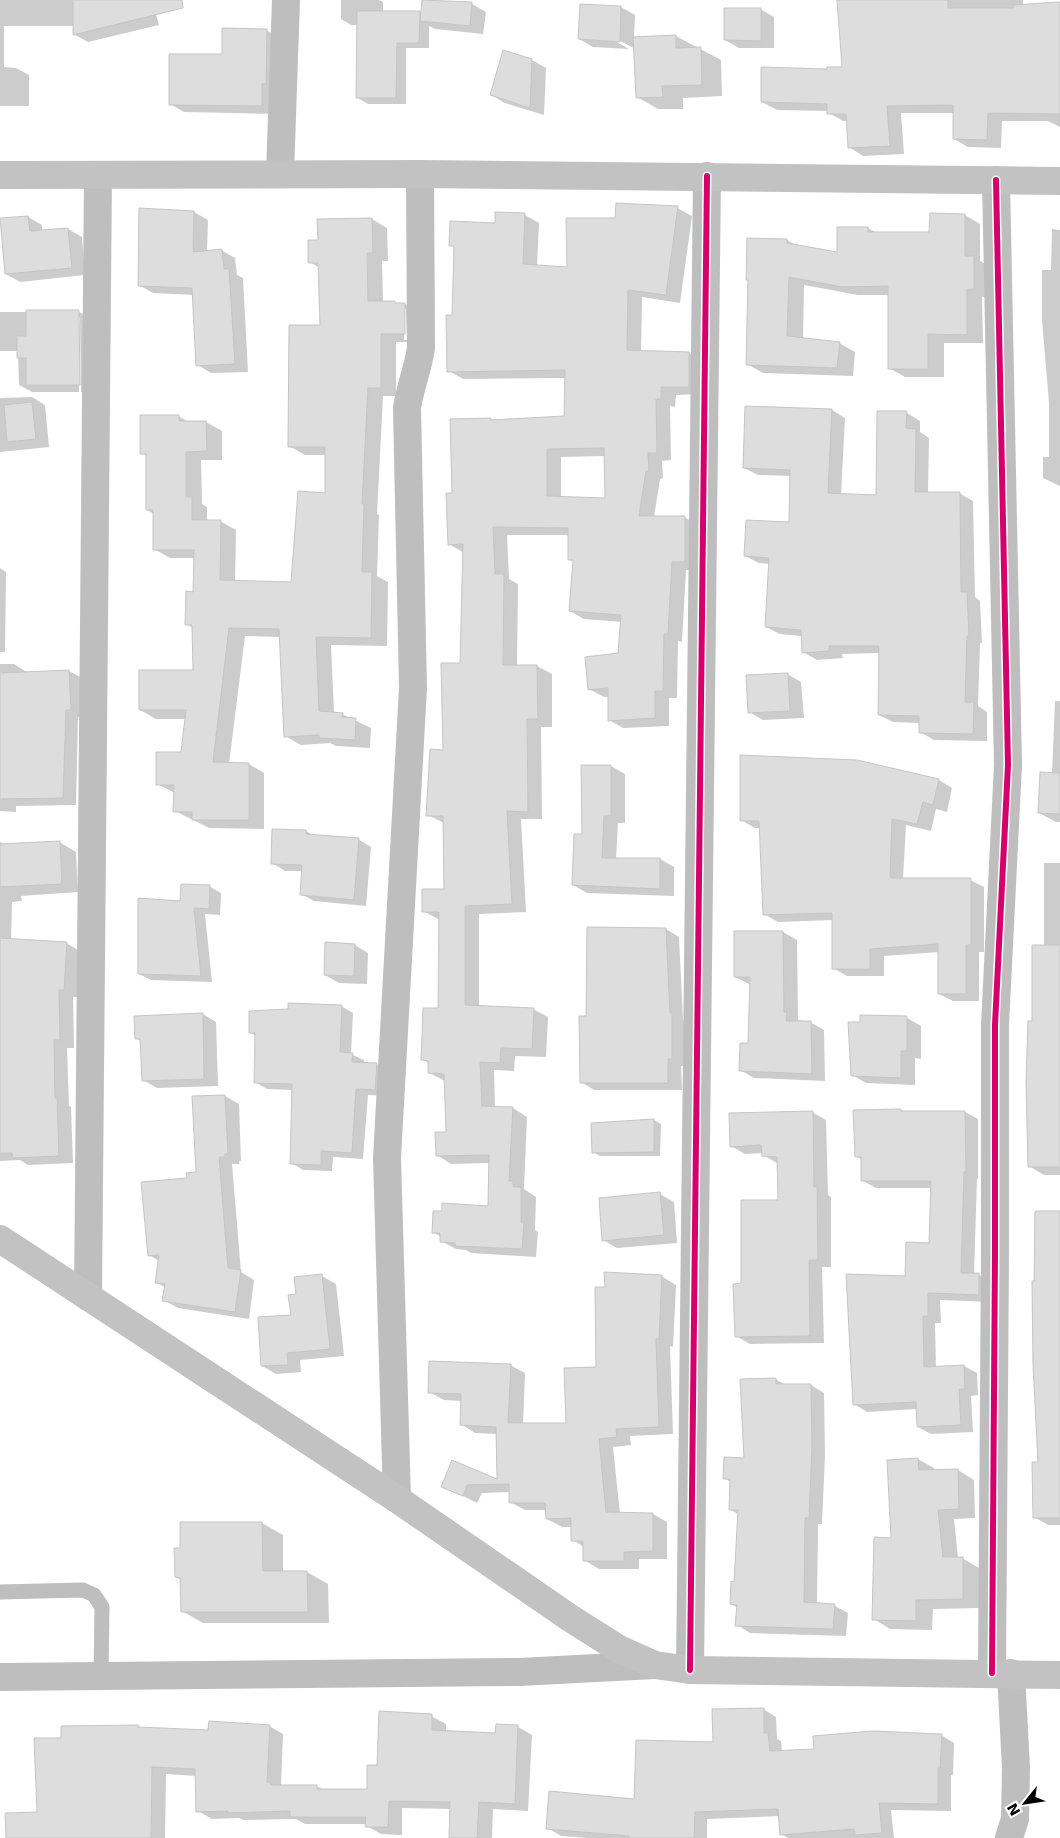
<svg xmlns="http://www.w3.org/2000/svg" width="1060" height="1838" font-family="'DejaVu Sans',sans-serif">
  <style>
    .shadow { fill: #0003; fill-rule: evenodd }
    .building { fill: #ddd; stroke: #c5c5c5; fill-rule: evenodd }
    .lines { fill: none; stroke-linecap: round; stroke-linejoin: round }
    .lane { stroke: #bebebe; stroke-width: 15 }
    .street { stroke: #bebebe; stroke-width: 28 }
    .secondary { stroke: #c2c2c2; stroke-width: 28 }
    .cycleway-casing { stroke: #fff; stroke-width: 9 }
    .cycleway { stroke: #d6006c; stroke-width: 6 }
  </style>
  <rect width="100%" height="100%" fill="#fff"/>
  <!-- shadow -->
  <path class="shadow" d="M0 0H152L159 25 88 42 75 35V26H4V67L16 68 29 75V106H0Z
    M341 0H379L383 2V12H419L422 14 423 0 472 4 486 12 483 34 435 29 429 26V48H406V104H368L358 98V25H351L341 19Z
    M838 0H1023V6L1060 3V127L1048 121H1002L1001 148 968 147 954 139V113H901L904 154 863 156 849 147 847 121H843L829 113V111L777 110 762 102 828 70 843 68Z
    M581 5 621 7 635 15 634 38 676 36 721 60 722 96 683 98V109H658L637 97 635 49 615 38 613 40 629 49 593 47 579 39Z
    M760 9 774 17V48H739L725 40Z
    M266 30 280 38 275 114 184 112 170 104 223 55Z
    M532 60 546 68 544 115 505 103 491 95Z
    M677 208 692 216 680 303 642 297 641 352 689 353 703 362V394L676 395 675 407 670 406 671 460 662 461 663 478 660 479 654 517H684L699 526V570H686L682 642 678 641 677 698H669V726L623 728 609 720V697H604L589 689 620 655 622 622 584 619 570 611 574 562 569 559 570 535H507L509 579 518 584 517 666H537L552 674V727H541L542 819H521L526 912 479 914V1007L533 1009 548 1017 546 1057 515 1056 514 1071 494 1070 495 1108H513L527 1117 524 1189 536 1197 535 1230 538 1232 536 1257 471 1253 466 1250 456 1249 441 1241V1237L433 1232 489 1208 490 1163 451 1164 437 1155 447 1133 445 1081 429 1073V1063L422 1059 439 1010 440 920 423 911 446 890 444 823 428 815 444 751 461 665 464 553 449 544 453 494 490 420 493 421 565 417 566 378 463 379 449 371 454 317 455 248 451 245 496 224 525 215 539 223 537 266 568 269 617 219ZM605 456 606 500 561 497V457Z
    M194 212 208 220 207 252 221 250 235 258 237 275 243 278 248 372 211 373 198 365 194 295 153 293 139 285Z
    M965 215 980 224V261L989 266V297H982L983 343H944V377H905L889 368V295H858L804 285 803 339 839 343 855 352 853 376 763 373 747 364 787 240 798 247 838 254 868 228 877 233 931 234Z
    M28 217 42 225V231L68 229 82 237 85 275 20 282 6 274Z
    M372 219 387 228 388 261H382L383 302 405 304 420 313V342H396V396H383L377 514 379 515 377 576 388 582 387 646 331 645 334 713 342 714 371 728 370 748 336 746 330 743 301 745 285 736 280 637 245 636 229 764H249L264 773V829L209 828 175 811V793L157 784 182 754 186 719H156L140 710 194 672 193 628 186 624 194 593 195 558H170L154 549V514L147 510V456L142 453 178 416 189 422H206L222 431V460H201L202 504 207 507V521H220L236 530 235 582 292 583 326 494 327 455H305L289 446 321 326 320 268 310 262 319 241ZM404 309H406L407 340H404Z
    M1052 229 1060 230V486L1043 478V457H1049V403L1042 320V270H1051Z
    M0 312H79L92 319 93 392H32L19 385 18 351H0ZM78 317H80L81 392H79Z
    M32 397 45 405 49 447 0 452V398Z
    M832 410 845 418 841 495 877 497 907 413 920 421V432L929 438 928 493H959L973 501 975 597 980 601 982 643H980L978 706 987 712V741L934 740 920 732V723L893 722 879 715 880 653 842 654 843 658 817 660 803 652 802 636 780 634 766 627 770 564 759 563 745 556 790 523 791 476 758 475 744 468Z
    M0 568 6 572 5 652H0Z
    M0 664H14L28 673 69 671 82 678 84 717H78L76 805 16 806V812L0 811Z
    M787 674 801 682 804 718 763 720 749 712Z
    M1055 701H1060V822H1056L1039 813 1052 774Z
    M583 766H611L625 774V823H618L616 860 660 859 674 867V896L587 893 573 885 583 836Z
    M939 780 952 788 947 812 936 809 931 831 906 825 903 879 970 880 984 887V952H979V1001H953L939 994V952L884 956V976H847L833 968V920L778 922 764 914 760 828H755L741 820Z
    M306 831 314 836 358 839 371 847 366 906 314 901 301 894 303 871H285L272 863Z
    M0 842 7 845 59 842 76 852 78 892 21 896 22 901 12 902 11 940 66 943 80 951 77 997H73L74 1048H67L69 1106 71 1107 73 1163 28 1165 20 1160 0 1161Z
    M1044 863H1060V1175H1044L1029 1166 1033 1023 1044 946Z
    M209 886 221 893 220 915 205 914 212 982 151 980 139 974 181 902Z
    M666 929 679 937 683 1020 685 1022V1066H681L682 1090H594L581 1082 587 1017Z
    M783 932 797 940 798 1020 810 1022 824 1030 825 1081 754 1078 740 1070 749 1045 751 985 735 977Z
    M355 945 368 953 367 984 339 983 325 975Z
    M341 1006 353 1013 351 1054 364 1060V1063L376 1064 388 1071 386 1096 368 1095 363 1159 333 1157 332 1171 303 1170 292 1163 293 1090 267 1089 255 1082 256 1036 250 1032Z
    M203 1014 216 1022 218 1086 157 1088 143 1080 141 1041 136 1038Z
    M861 1017 907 1018 921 1026V1059L915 1058V1085L866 1083 852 1075Z
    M225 1096 239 1104 241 1161H239V1164H232L241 1272 254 1280 249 1319 178 1308 164 1300 166 1288 156 1282 159 1261 149 1255 188 1180 198 1173 194 1097Z
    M901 1110 905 1112H965L978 1119V1179H977L974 1275H979L992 1282V1302L940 1300 941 1323H935L936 1368 964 1366 977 1373 978 1395 971 1396 973 1432 931 1434 918 1427 917 1409 867 1412 854 1404 906 1277 930 1245 932 1188H876L863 1181 862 1160 856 1156Z
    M812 1112 826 1120 828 1195 831 1197V1267H822L824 1343 750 1344 736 1336 742 1285 779 1201 777 1163 763 1155V1153L745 1154 731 1146Z
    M654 1120 661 1124 660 1156H600L593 1152Z
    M660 1194 674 1202 677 1243 617 1248 603 1240Z
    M1060 1212V1525H1048L1034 1517 1039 1463 1036 1282Z
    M322 1276 336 1284 344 1356 300 1360 301 1372 276 1374 262 1366 292 1317 297 1295Z
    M661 1276 676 1285 673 1347 670 1346 673 1434 630 1436 631 1445 613 1447 620 1514H653L667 1522V1559H639V1569H599L584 1560V1547L573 1540V1527H562L547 1519V1510H525L510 1502V1492L482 1493 477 1503 443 1486 498 1481V1434L475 1433 461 1424 462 1401 444 1400 429 1392 510 1365 525 1373 523 1425 567 1424 597 1368 606 1288Z
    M775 1379 786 1385H811L824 1393 825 1455 822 1524H818L817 1604 835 1606 848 1613 846 1636 750 1633 737 1625 738 1608 731 1604 735 1583 739 1515 730 1509 731 1482 724 1478 745 1459Z
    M918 1459 934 1468V1471L958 1470 974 1480 975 1518 954 1519 958 1558H962L979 1568 980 1608 933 1609 932 1630 890 1629 874 1619 893 1539Z
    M262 1523 283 1535V1572H307L328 1584 329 1623H203L182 1611V1580L176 1577Z
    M763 1709 776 1717 777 1739 781 1741 782 1752 816 1750 941 1735 954 1743 953 1775H951V1811L891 1810 894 1838H788L781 1834 780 1816 707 1819V1838H587L561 1836 548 1828 636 1800Z
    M431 1716 446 1724V1732L497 1734 518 1727 532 1735 528 1811 493 1809 492 1838H452L451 1809 402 1808V1835L381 1834 367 1826V1824H305L296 1819 243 1820 239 1818 212 1819 198 1811 197 1776 166 1774 165 1838H7L38 1813 62 1739 138 1726 143 1729 209 1732 269 1726 283 1734 281 1786H316L324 1790H368L378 1766Z"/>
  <!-- building -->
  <path class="building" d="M73 0H182L183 8 73 35Z
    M422 0 472 2 470 26 420 21Z
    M837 0H948V8H1013V5L1060 2V114L988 113 987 140 953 139V105L887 106 890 146 848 148 846 114H827V104L761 102V67L827 69V67H842Z
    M580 4 621 6 620 42 578 39Z
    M724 8H761V41L724 40Z
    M357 11H420L419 43H397L396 98H356Z
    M222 28 267 29 266 84H262V106L169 105V54H222Z
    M676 35V48L701 47 702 85 662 86 663 97 636 98 633 37Z
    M503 50 532 59 530 108 490 95Z
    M616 203 678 206 666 295 628 290 627 350 689 352V387H661V399H656L657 453H648L649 471H646L639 516H685V562H672L668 634H664L663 691H655V718L608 721V688L588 690 585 657 618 653 621 615 569 611 573 560H568V528L493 527 495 574H504L503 665H537L538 719H527L528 812 507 811 512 904 465 906V1005L534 1008 532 1049 501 1048 500 1063 480 1062 482 1106 513 1107 509 1181H513V1187H521V1222H524L522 1249 455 1246V1243L440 1242V1233H432L433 1211H442V1203L488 1206 489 1155 436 1156 435 1132H446L444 1074 428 1073V1061L421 1060 423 1008H438L439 912H422V889H444L443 816H426L430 749 443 750 441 663H460L463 544 448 545 446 493H452L450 419 491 418V420L564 416 565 370 447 372 446 315H452L454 246H449L450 221 495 223V212L525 213 523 264 567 267 566 218H615ZM604 448 605 498 547 496V449Z
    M139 208 194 211 193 252 222 249 224 269H229L235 364 196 366 192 288 138 286Z
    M930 213 965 214V256H974V289H967V335L928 334V369H888V286L842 287 789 277 787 336 840 342 837 368 746 365 748 280H746L747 238 787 239V243L837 252V227H868V232H929Z
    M28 216 30 231 68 228 72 268 5 274 0 218Z
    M372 218 373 253H367L368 301H395V303H405V334H381V388H368L362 504H364L362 572H372L371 638 316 637 319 711 343 713 342 717 356 718 355 740 319 738V735L284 737 279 629 229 628 213 762 249 763V820H192V812H173L174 785H156V752H181L186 710H139V670H193L192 625H185L186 591 193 592 194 550H153V510H146V454H140V415H179V421H206L207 451 186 452V497H192V520H221L220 580 291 582 298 491 325 493V447H288L289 325H320L318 263H308V240H318L317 219Z
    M26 310H79L80 385H26V358H17V336H26Z
    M32 402 36 439 7 442 4 405Z
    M745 406 832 409 828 493 876 495 877 411H907L906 428 916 429 915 492H960L961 592H967L969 636H967L965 702H974L973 734 919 733V716L878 715 879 646H829V651L802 653 801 630 765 627 769 558 744 556 746 520 789 522 790 470 743 468Z
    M69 670 71 710H66L63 798 0 799V673Z
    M788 673 790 711 748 713 746 675Z
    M740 755 857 760 939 779 933 805 923 802 917 824 892 819 890 878H971V945H966V994H938V944L870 949V969H832V913L763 915 759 821H740Z
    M581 765H611V816H604L602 858H660V889L572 885 574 834H582Z
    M1040 772 1060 773V814L1038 813Z
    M272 829 306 830V834L359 838 354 900 300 895 302 865 271 864Z
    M60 841 62 884 0 887V844Z
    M181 884 210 885 209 909 194 908 201 976 138 974V898L180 901Z
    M587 927 666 928 670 1013H672V1059H668V1083H580L579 1016H586Z
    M734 931H783L784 1012H787L786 1021H811L812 1074 739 1071 740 1043H748L750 977H734Z
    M0 938 67 942 64 990H59L60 1040H54L55 1098H57L59 1156 13 1158 12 1153H0Z
    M325 942 355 944 354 976 324 975Z
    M1032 945H1060V1167H1028L1026 1082 1028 1021H1032Z
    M288 1003 342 1005 340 1052 353 1053 352 1062 377 1063 375 1090 356 1089 352 1153 321 1151V1165L290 1164 292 1084 254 1083 255 1033H249V1011L288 1009Z
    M203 1013 204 1079 142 1081 140 1039H135L134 1016Z
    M860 1015 907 1016V1051H901V1078L851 1076 848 1022H860Z
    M225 1095 228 1154H225V1157H219L228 1268 241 1270 235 1312 162 1301 165 1284 155 1283 159 1255 148 1256 141 1182 187 1178 186 1173 196 1172 192 1096Z
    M901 1109V1111H965L966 1172H964L961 1273H979V1295L928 1293V1316H923L924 1367 964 1365 965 1389H959L961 1425 917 1427 916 1402 853 1405 846 1274 905 1276 906 1242 929 1243 931 1181H861V1157H855L853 1110Z
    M813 1111 814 1187H817L818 1260H809L810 1336 735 1337 733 1284 741 1283V1200H778L777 1157 762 1156 761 1145 730 1147 729 1113Z
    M654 1119V1152L592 1153 591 1123Z
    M660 1192 664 1235 602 1241 599 1198Z
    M1035 1211H1060V1518H1033L1032 1462H1038L1033 1364 1032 1281H1034Z
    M604 1272 662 1275 659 1339H656L659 1427 616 1429 617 1437 599 1439 606 1512 653 1513V1551L624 1552V1561H583V1541H571V1518L546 1519 545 1503H509V1484L467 1485 463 1496 441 1487 452 1460 497 1479 496 1427 460 1425 461 1394 428 1393 429 1361 511 1364 508 1423H566L564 1368 596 1367 595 1287H605Z
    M322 1274 330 1349 287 1353 288 1365 261 1366 258 1317 291 1315 288 1295 296 1294 294 1277Z
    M776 1378V1384H811L812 1446 809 1518H805L804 1602 835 1604 833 1629 735 1626 737 1605 730 1604 731 1581 734 1582 738 1510H729L730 1479H723L724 1457 744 1458 740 1379Z
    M918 1458 919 1470 958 1469 959 1509 938 1510 943 1557H963V1599L916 1600V1621L872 1620 874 1537 891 1538 887 1460Z
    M180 1522H262L263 1571H307L308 1612H181L180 1578 175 1577 174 1548H180Z
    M764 1708V1733H768L770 1751 814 1749 813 1736 872 1731 942 1734 940 1768H938V1804L879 1803 882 1833 855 1835 854 1829 780 1835 778 1809 695 1812 694 1838H629V1836L546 1829 549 1791 634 1799 636 1740 713 1742 712 1709Z
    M379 1711 432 1714V1730L495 1733 496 1724 518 1725 515 1804 479 1802 477 1838H449L450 1802 389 1801 388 1827H365L366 1817H290V1811L228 1813V1811L196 1812 195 1769 152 1767 151 1838H6L5 1813 37 1812 34 1738H61V1726L138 1725V1727L208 1730 209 1721 270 1725 267 1782H270L271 1785H317V1789H367V1765H377Z"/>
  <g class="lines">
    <!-- lane -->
    <path class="lane" d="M0 1592 83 1590 94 1595 102 1607 101 1676"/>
    <!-- street -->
    <path class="street" d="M280 174 286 0
      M88 1297 98 175
      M397 1499 387 1158 413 688 407 408C410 387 418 369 421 348L420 174
      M690 1670 707 176
      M992 1673 995 1252V1025L1008 765 996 180
      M0 1677 519 1672 655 1665
      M1009 1838 1015 1819 1016 1768 1011 1673"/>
    <!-- secondary -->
    <path class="secondary" d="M0 175 420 174 1060 181
      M0 1239 397 1499 570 1618 619 1649 655 1665 690 1670 1060 1675"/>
    <defs>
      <path id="cycleway" d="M690 1670 707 176
        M992 1673 995 1252V1025L1008 765 996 180"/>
    </defs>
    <!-- cycleway casing -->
    <use href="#cycleway" class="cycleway-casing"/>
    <!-- cycleway -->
    <use href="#cycleway" class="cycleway"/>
  </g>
  <!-- north arrow -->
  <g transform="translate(1025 1803) rotate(240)" stroke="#ffffff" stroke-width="4" paint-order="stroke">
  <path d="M0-4L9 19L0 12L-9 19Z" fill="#000000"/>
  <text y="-8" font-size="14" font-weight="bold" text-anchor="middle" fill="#000000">N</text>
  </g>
</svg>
